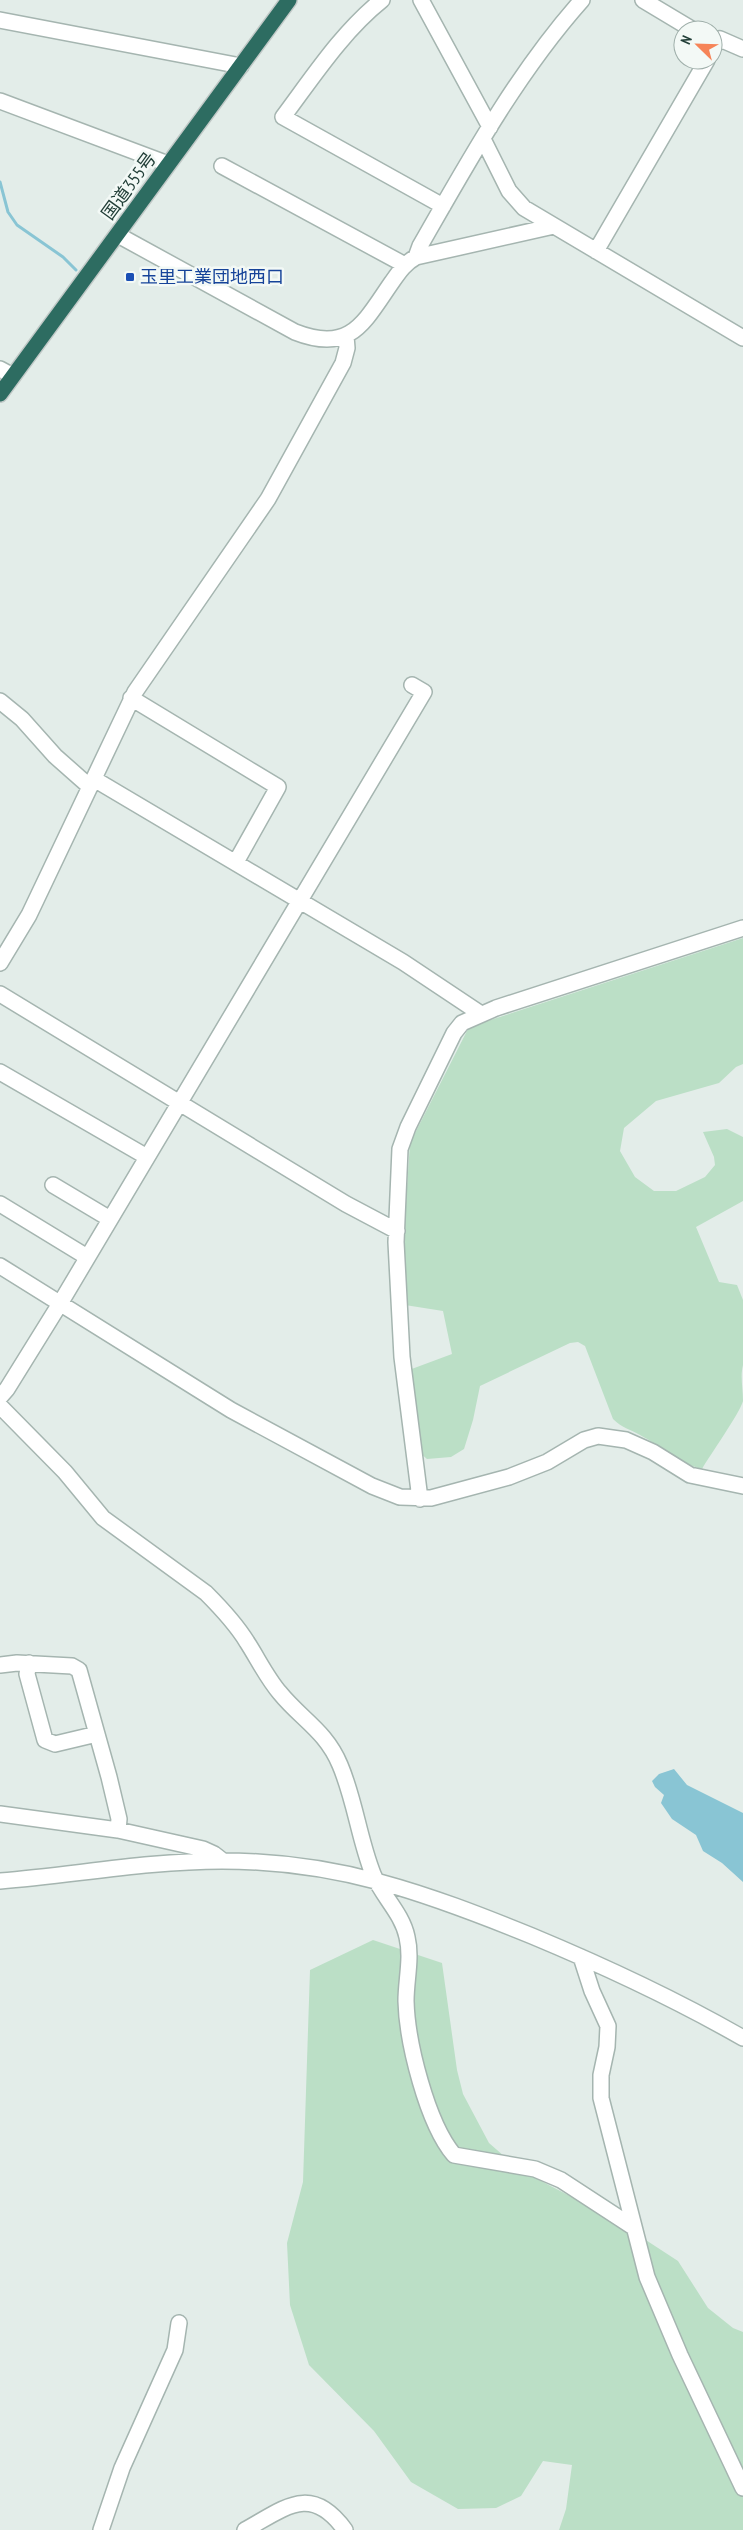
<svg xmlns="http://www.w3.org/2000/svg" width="743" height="2530" font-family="'PT Sans Narrow','Noto Sans JP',sans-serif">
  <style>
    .green { fill: #bbdfc6 }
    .water { fill: #89c5d4 }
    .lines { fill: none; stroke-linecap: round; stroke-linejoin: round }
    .stream { stroke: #89c5d4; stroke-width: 3 }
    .minor-casing { stroke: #a5b5b0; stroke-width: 18 }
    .highway-casing { stroke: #c1c9c7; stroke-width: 18 }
    .minor { stroke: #fff; stroke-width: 15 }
    .highway { stroke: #2d6c61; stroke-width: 15 }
    .transit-dot { fill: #1a4fb4; stroke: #f3f9f6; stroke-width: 2 }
    .labels { text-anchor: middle; stroke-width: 5; stroke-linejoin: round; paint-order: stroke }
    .street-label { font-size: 18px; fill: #223f38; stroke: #f3f9f6 }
    .transit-label { font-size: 18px; fill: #164399; stroke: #f3f9f6; text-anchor: start }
  </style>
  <rect width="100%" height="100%" fill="#e3ede9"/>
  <!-- green -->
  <path class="green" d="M743 938V1064L736 1067 719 1083 656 1101 624 1128 620 1151 635 1177 654 1191H676L705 1177 715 1165 714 1157 703 1132 727 1129 743 1137V1201L696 1227 719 1282 737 1285 743 1300V1365C740 1377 743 1388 743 1401 740 1413 710 1455 702 1469 678 1463 661 1446 640 1435 630 1429 622 1428 613 1419L585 1346 578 1342 570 1343 480 1386 473 1420 464 1449 451 1457 427 1459 419 1452 409 1370 452 1354 443 1311 405 1305 404 1232 410 1143 469 1027Z
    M373 1940 442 1963 457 2070 463 2094 489 2143 520 2170 612 2218 678 2261 708 2308 733 2328 743 2332V2530H559L566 2509 572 2465 543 2461 521 2496 496 2508 458 2509 411 2482 374 2431 309 2365 290 2305 287 2243 303 2182 310 1970Z"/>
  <!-- water -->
  <path class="water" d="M674 1769 687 1785 743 1813V1882L722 1863 703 1851 696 1835 672 1819 661 1803 664 1795 655 1787 652 1781 659 1774Z"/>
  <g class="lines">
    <!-- stream -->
    <path class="stream" d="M0 182 8 212 17 225 63 257 76 270"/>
    <defs>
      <path id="minor" d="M382 0C342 32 313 77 283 117L443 206
        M421 0 490 127
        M643 0 693 30
        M0 20 241 66
        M716 44 720 39 743 49
        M0 101 168 164
        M483 139 509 191 524 208 743 338
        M222 166 405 265
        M118 235 295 332C351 354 364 322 392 282 399 272 405 263 416 257L554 226
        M596 251 707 60
        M416 257 420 246C468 162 517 73 582 0
        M0 369 13 376
        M131 698 278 787 236 862
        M0 701 22 719 55 756 90 787
        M94 779 403 962 481 1014
        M0 963 29 915 135 692 268 499 343 363 347 348 346 336
        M0 994 346 1204 397 1231
        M0 1072 147 1157
        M53 1185 110 1219
        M0 1204 87 1257
        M0 1266 231 1410 372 1486 400 1497 431 1498 509 1477 547 1462 584 1440 598 1436 626 1440 653 1452 690 1475 743 1486
        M0 1397 7 1389 61 1302 424 692 412 685
        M0 1406 65 1472 103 1518 206 1593C221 1608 236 1624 247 1642 258 1659 267 1678 280 1693 301 1719 326 1731 340 1765 355 1800 359 1839 373 1874 382 1896 402 1913 407 1937 412 1958 406 1980 406 2001 407 2042 427 2123 454 2155L535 2169 561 2180 633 2227
        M420 1499 402 1357 396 1242 400 1149 408 1127 454 1033 462 1023 496 1008 743 928
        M29 1663 27 1674 45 1740 55 1744 97 1734
        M0 1665 17 1663 72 1666 79 1670 109 1777 119 1819 118 1830
        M0 1814 118 1830 203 1849 214 1854 223 1861
        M0 1881C74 1875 148 1861 222 1861 339 1861 426 1893 532 1936 604 1966 675 1999 743 2038
        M581 1957 592 1991 608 2026 607 2047 601 2075V2098L647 2277 680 2355 743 2488
        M101 2530 122 2468 175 2350 179 2323
        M245 2530C285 2508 311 2483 345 2530"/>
      <path id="highway" d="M0 394 289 0"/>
    </defs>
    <!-- minor casing -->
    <use href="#minor" class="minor-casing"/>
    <!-- highway casing -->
    <use href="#highway" class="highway-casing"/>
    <!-- minor -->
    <use href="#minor" class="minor"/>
    <!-- highway -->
    <use href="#highway" class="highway"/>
  </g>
  <!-- markers -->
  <rect class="transit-dot" x="125" y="272" width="10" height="10" rx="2.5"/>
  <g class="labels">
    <!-- street labels -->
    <g class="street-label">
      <text transform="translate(129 186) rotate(-54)" y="6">国道355号</text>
    </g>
    <!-- transit labels -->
    <g class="transit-label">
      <text x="140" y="283">玉里工業団地西口</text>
    </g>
  </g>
  <!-- north arrow -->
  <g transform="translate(698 45) rotate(293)"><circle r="24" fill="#f3f9f6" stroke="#9fafaa"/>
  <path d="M0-4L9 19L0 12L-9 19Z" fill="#f68458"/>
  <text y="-8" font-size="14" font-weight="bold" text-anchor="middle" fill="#223f38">N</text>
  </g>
</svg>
